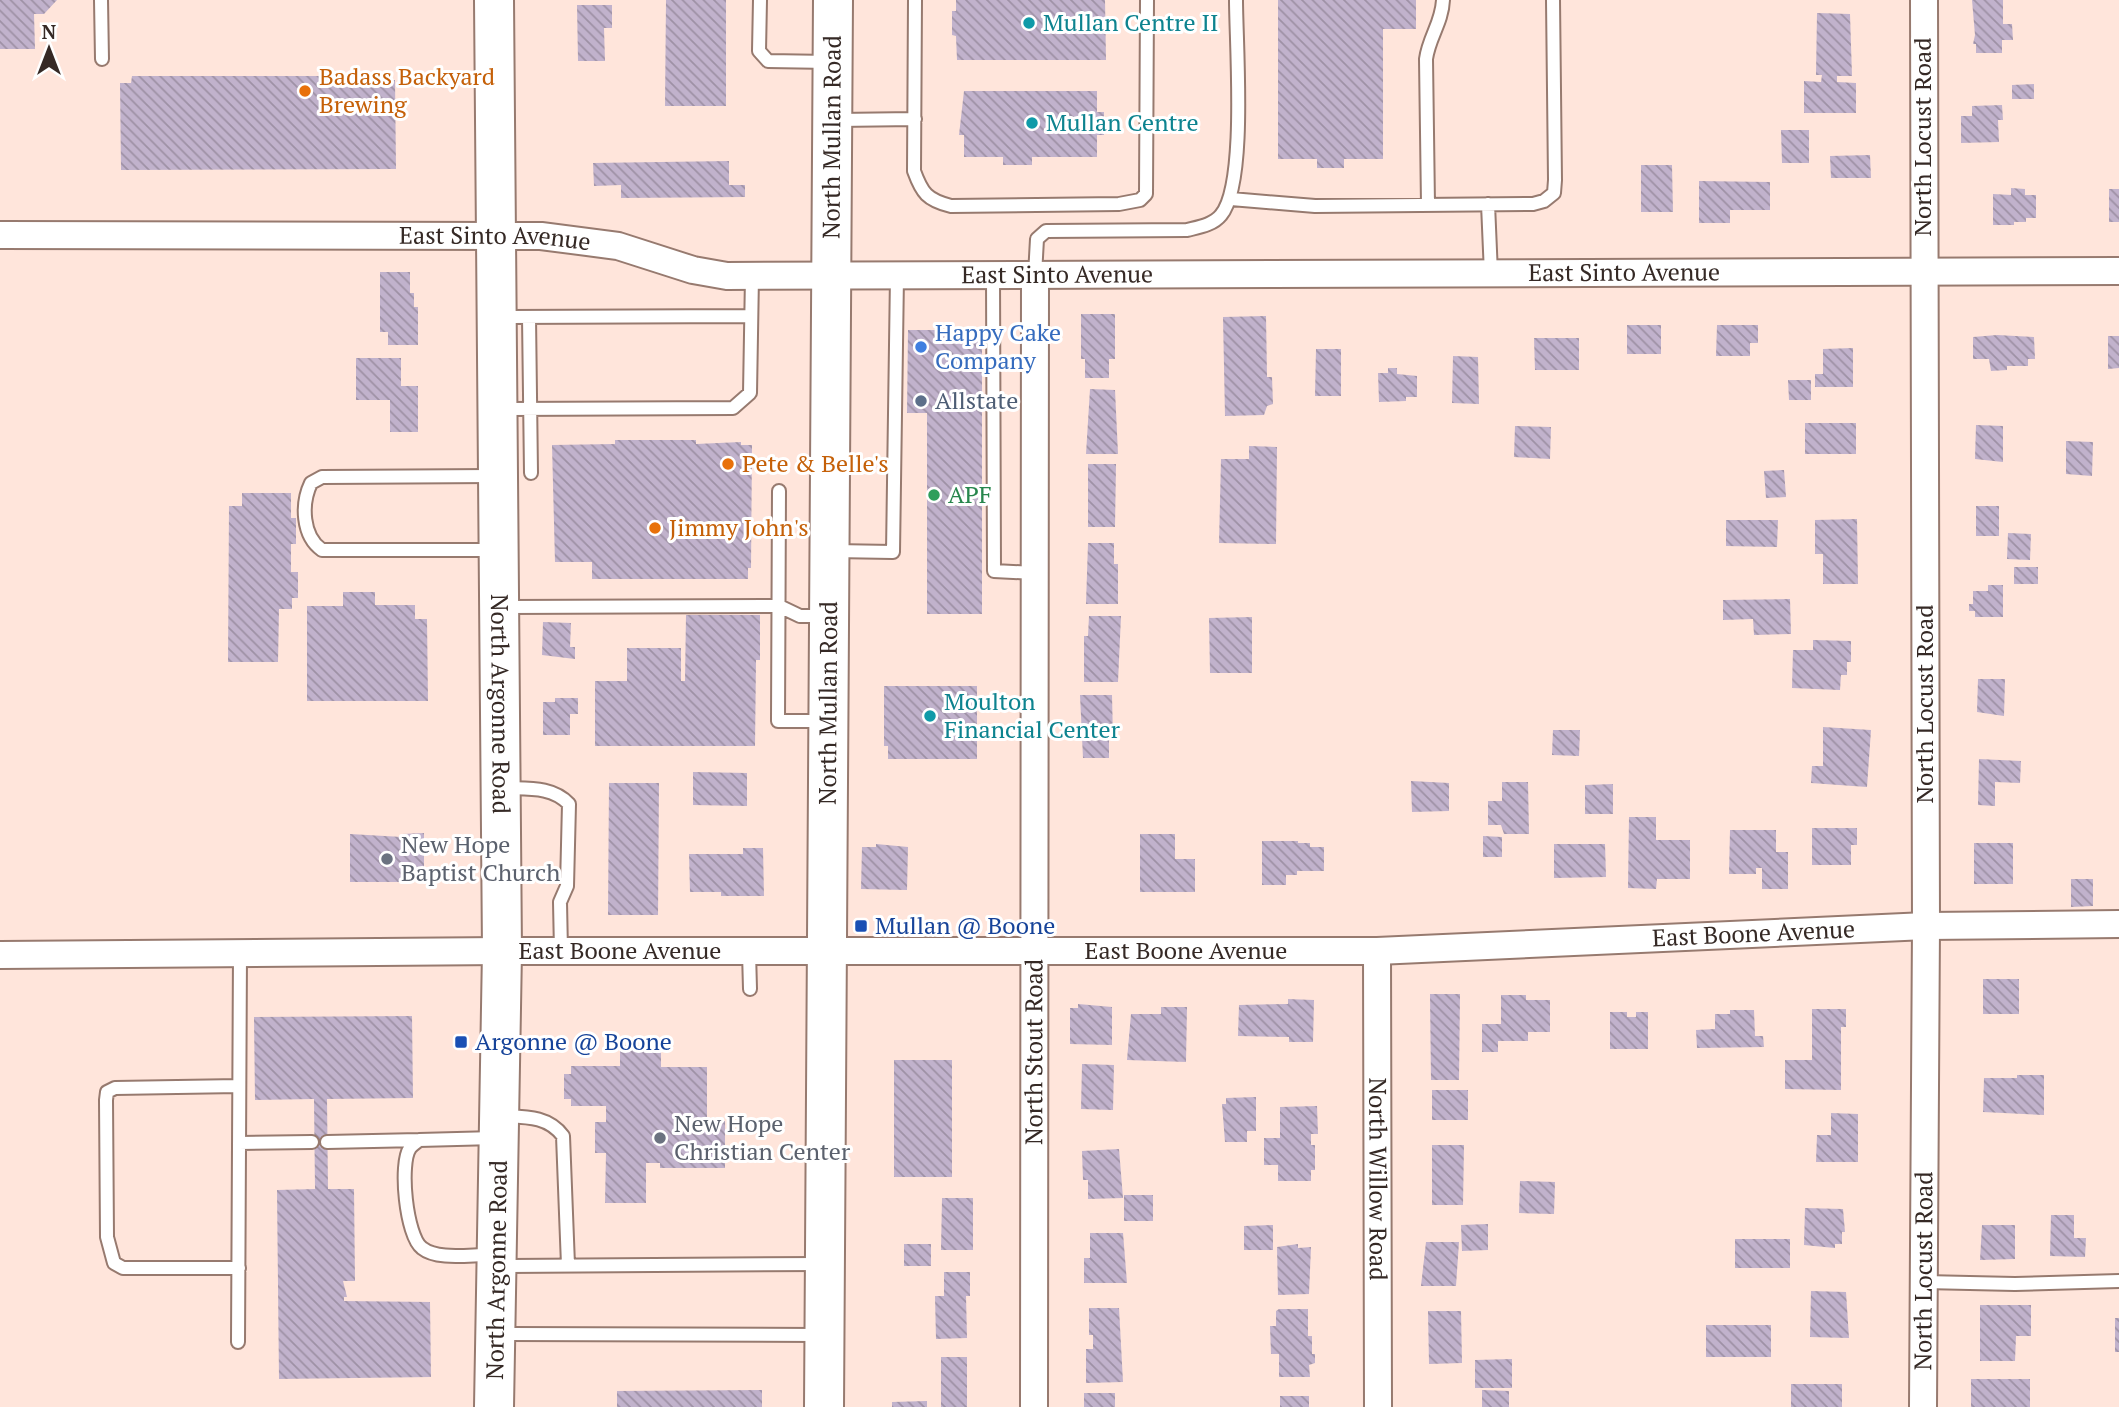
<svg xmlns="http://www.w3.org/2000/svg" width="2119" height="1407" font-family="'PT Serif',serif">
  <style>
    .building { fill: url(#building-back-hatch) }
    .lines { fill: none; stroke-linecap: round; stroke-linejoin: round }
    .service-casing { stroke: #977a6f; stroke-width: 16 }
    .minor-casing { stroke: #977a6f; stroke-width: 30 }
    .primary-casing { stroke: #977a6f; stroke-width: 42 }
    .service { stroke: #fff; stroke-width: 12 }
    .minor { stroke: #fff; stroke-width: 26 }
    .primary { stroke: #fff; stroke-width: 38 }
    .culture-dot { fill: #0f9aa8; stroke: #fff; stroke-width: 2.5 }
    .food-dot { fill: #e8710a; stroke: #fff; stroke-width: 2.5 }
    .shop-dot { fill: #3f7fe0; stroke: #fff; stroke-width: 2.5 }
    .service-dot { fill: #5c6f8a; stroke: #fff; stroke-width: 2.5 }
    .leisure-dot { fill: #2e9e5b; stroke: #fff; stroke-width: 2.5 }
    .worship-dot { fill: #6b7280; stroke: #fff; stroke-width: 2.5 }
    .transit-dot { fill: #1a4fb4; stroke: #fff; stroke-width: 2.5 }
    .labels { text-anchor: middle; stroke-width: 6; stroke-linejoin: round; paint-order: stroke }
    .culture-label { font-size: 24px; fill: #0d838f; stroke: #fff; text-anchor: start }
    .food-label { font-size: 24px; fill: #c56008; stroke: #fff; text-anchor: start }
    .street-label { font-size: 24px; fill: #352925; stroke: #fff }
    .shop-label { font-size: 24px; fill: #366cbe; stroke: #fff; text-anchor: start }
    .service-label { font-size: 24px; fill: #4e5e75; stroke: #fff; text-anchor: start }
    .leisure-label { font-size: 24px; fill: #27864d; stroke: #fff; text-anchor: start }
    .worship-label { font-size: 24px; fill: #5b616d; stroke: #fff; text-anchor: start }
    .transit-label { font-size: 24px; fill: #164399; stroke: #fff; text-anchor: start }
  </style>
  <defs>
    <pattern id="building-back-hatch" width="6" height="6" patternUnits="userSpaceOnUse" patternTransform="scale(1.75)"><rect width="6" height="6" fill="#c1b2cc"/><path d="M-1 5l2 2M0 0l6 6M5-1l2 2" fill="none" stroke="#9e91a5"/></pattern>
  </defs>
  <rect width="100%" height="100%" fill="#ffe5db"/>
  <!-- building -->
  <path class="building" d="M0 0H57L44 14H34L35 49H0Z
    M666 0H726V106H665Z
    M956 0H1105L1106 60H957L956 36 952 35V11H956Z
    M1278 0H1416V29H1383V159H1344V168H1317V159H1278Z
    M1972 0H2003V24H2012L2013 40H2002V53H1976V44H1973L1975 35Z
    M577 5H612V28H604L605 61H578Z
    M1817 13 1850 14 1852 76H1837V82L1856 83V113H1804V81L1821 82 1822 75H1816Z
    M132 76H339L340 80H395L396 169 121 170 120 83H131Z
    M2034 84V99H2012V85Z
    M964 91H1097V112H1104V135H1097V157H1032V165H1003V157H964V135H959Z
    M2002 105 2003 120H1998L1999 142 1961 143V116H1972V106Z
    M1781 130H1809V163H1782Z
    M1870 155 1871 178H1831L1830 156Z
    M729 161V185H745V197L621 198V185L594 186 593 163Z
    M1641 165H1672L1673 212H1641Z
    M1699 181 1770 182V210H1730V223H1699Z
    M2011 188 2025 189V195H2036V218H2026V222H2014V225H1993V194L2011 195Z
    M2109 189H2119V222H2109Z
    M380 272H410V293H414V307H418V345H388V332H380Z
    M1081 314H1115V359H1109V378H1085V359H1081Z
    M1266 316 1267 377H1272L1273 404 1267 406 1264 415 1225 416 1223 317Z
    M1627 325H1661V354H1627Z
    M1717 325H1758V343H1750V356H1716Z
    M908 330H982V614H927V413H907Z
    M1997 335 2034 337 2035 359H2028V366H2007V370L1991 371 1989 359H1973V337Z
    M2108 336H2119V368L2108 369Z
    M1534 338H1579V370H1535Z
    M1853 348V387H1815V374H1823V349Z
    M1316 349H1341V396H1315Z
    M1453 356 1478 357 1479 404 1452 403Z
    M356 358H401V386H418V432H390V400H356Z
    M1388 368H1397V374L1417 376V397H1406V401L1379 402 1378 373H1388Z
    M1788 380H1811V400H1789Z
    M1090 389 1115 390 1118 454H1086Z
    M1805 423H1856V454H1805Z
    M1976 425 2003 426V462L1975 459Z
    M1515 426 1551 427 1550 459 1514 457Z
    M615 440H696V444L741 442V445H752L751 568H748V579H592V562H555L552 445 615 444Z
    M2066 441 2093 442 2092 476 2066 474Z
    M1249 446 1277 447 1276 544 1219 543 1221 459H1249Z
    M1088 464H1116L1115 527H1088Z
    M1784 470 1786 497 1766 498 1764 471Z
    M242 493H291V518H296V544H291V572H298V598H292V609H279L278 662H228L229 506H242Z
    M1976 506H1999V536H1976Z
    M1857 519 1858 584H1823V554H1815V520Z
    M1726 520H1778L1777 547 1726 546Z
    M2008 533 2031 534 2030 560 2007 559Z
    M1088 543H1114V564H1118V604H1086Z
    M2014 567H2038V584H2014Z
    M1988 585H2003V617H1975V611H1969V604H1973V591H1988Z
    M343 592H375V605H415V619H427L428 701H307V606H343Z
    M1790 599 1791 634 1754 635 1753 619 1723 620V600Z
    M686 615H760V660H756L755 746H595V681H627V648H681V681H685Z
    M1089 616H1121L1118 682H1084V636H1088Z
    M1252 617V673H1210L1209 618Z
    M543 622 571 623 570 647H575V659L542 655Z
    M1813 640 1851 641V662H1847V675H1841L1840 690 1792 688 1793 650H1813Z
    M1978 679H2005L2004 716 1977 712Z
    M884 686H977V759H888V746H884Z
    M1080 695H1112L1113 738H1109V758H1083Z
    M555 698H578V714H570V735H543V702H555Z
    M1823 727 1871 730 1867 787 1811 783 1812 766H1823Z
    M1553 730H1580L1579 756 1552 755Z
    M1979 759 2021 761 2020 783 1995 782V806L1978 805Z
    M693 772 747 773V806L693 805Z
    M1411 781 1449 783V811L1412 812Z
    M1502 782H1528L1529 834H1504L1501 825H1488V801H1502Z
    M609 783H659L658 915H608Z
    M1613 784V814H1585V785Z
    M1629 817H1656V840H1690V879H1657L1656 889 1628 888Z
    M1812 828H1857V845H1851V865H1812Z
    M1730 830H1776V852H1788V889H1762V868H1756V874H1729Z
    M424 833V882H350V834L402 837V834Z
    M1140 834H1175V859H1195V892H1140Z
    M1483 836 1502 837V857H1483Z
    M1262 841H1298V843H1310V847H1324V871H1297V875H1286V885H1262Z
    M1974 843H2013V884H1974Z
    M876 844 908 847 907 890 861 889 862 847H876Z
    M1554 844H1605L1606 877 1554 878Z
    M743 848H763L764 896H721V892H690L689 854H743Z
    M2071 879H2093V906L2071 907Z
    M1983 979H2019V1014H1983Z
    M1430 994H1460L1459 1080H1431Z
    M1501 995H1526V1000H1550V1032H1528V1041H1498V1052H1482V1024H1501Z
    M1288 999 1314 1000 1313 1042H1289V1037L1238 1036 1239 1005 1288 1004Z
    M1078 1004 1112 1007V1045L1070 1044V1008H1078Z
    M1161 1007H1187L1186 1062 1127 1060 1131 1014H1161Z
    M1812 1009H1846V1027H1841V1090L1785 1089V1060H1812Z
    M1730 1010H1754L1755 1036H1763L1764 1047 1697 1048 1696 1030 1715 1029V1014H1730Z
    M1610 1012H1627V1017H1636V1012H1648V1049H1610Z
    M412 1016 413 1098 327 1099 328 1189H354L355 1281H343L347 1297H344V1301L430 1302 431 1377 279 1379 277 1190 315 1189 314 1099 255 1100 254 1017Z
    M620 1045H661V1067H707V1121H725V1168H660V1163H646V1203H605L606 1153H595V1122H606V1106H571V1099H564V1074H571V1066H620Z
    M894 1060H952V1177H894Z
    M1082 1064 1114 1065 1113 1110 1081 1109Z
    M2017 1075H2044V1115L1983 1112 1984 1078H2017Z
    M1432 1090H1468V1120H1432Z
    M1256 1097V1131H1247V1142H1225L1222 1104H1226V1098Z
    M1317 1106 1318 1134H1311V1145H1315V1170H1311V1181H1278V1165H1264V1138H1280V1107Z
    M1831 1113 1858 1114V1162H1816L1817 1135H1831Z
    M1432 1145H1464L1463 1205H1432Z
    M1119 1149 1123 1198 1088 1199V1180H1083L1082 1151Z
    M1520 1181 1555 1182 1554 1214 1519 1213Z
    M1124 1195H1153V1221H1124Z
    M942 1198H973V1250H941Z
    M1805 1208 1843 1209 1845 1232H1842V1244H1835V1248L1804 1245Z
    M2051 1215H2074V1238H2086L2085 1257 2050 1256Z
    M1488 1224V1250L1462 1251 1461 1225Z
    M1273 1225V1250H1244V1226Z
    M1982 1225H2015V1259L1980 1260Z
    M1090 1233H1123L1127 1283H1084V1258H1090Z
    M1735 1239H1790V1268H1735Z
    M1426 1242H1459L1456 1286H1421Z
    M904 1244H931V1266H904Z
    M1298 1244V1248L1311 1247 1309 1294 1278 1295 1277 1247Z
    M944 1272H970V1296H966L967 1338 936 1339 935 1296H944Z
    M1811 1291 1846 1292 1849 1338 1810 1337Z
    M1980 1305H2031V1336H2016L2015 1361H1980Z
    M1089 1308H1119L1123 1382 1086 1383V1349H1093V1335H1089Z
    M1279 1309H1308V1336H1312V1354H1315V1363L1309 1365 1310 1377H1279V1354H1271L1270 1326H1276V1311Z
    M1428 1311H1461L1462 1363 1429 1364Z
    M2115 1318H2119V1352H2115Z
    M1706 1325H1771V1357H1706Z
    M941 1357H967V1407H941Z
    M1512 1359V1388H1475V1360Z
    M1971 1379H2030V1407H1971Z
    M1791 1384H1842V1407H1791Z
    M762 1390V1407H617V1391Z
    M1482 1390 1509 1391V1407H1482Z
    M1084 1393H1115V1407H1084Z
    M1280 1396H1309V1407H1280Z
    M927 1401V1407H892V1402Z"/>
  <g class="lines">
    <defs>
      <path id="service" d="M101 0 102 59
        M760 0 759 51 768 61 830 62
        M915 0 914 171C922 193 927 200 951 206L1119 204 1140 200 1146 194 1147 0
        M837 120 915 119
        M1231 199 1315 206 1533 204 1544 201 1554 193 1555 180 1553 0
        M1488 204 1491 274
        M1428 205 1426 59C1429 37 1442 23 1443 0
        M993 275 994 571 1034 573
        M1035 275 1037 239 1046 231 1187 230C1199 227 1213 225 1221 215 1247 184 1236 45 1236 0
        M499 317 751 316
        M529 317 531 473
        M503 409 733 408 750 393 752 276
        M779 491 778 721H824
        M494 550H322C302 536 301 504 311 483L322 477 494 476
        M834 551 893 552 897 276
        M502 607 779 606 800 616H824
        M504 788C528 789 552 786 569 804L567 886 560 902 561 951
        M749 952 750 989
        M503 1116C526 1117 548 1116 563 1136L568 1265
        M327 1142 419 1140
        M239 1143 312 1142
        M493 1255C473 1254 438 1261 422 1248 406 1236 399 1163 410 1148 412 1145 416 1143 419 1140L495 1138
        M500 1266 822 1264
        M239 1268H123L114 1263 107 1237 106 1100 107 1092 115 1088 239 1086
        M1924 1282 2015 1284 2119 1281
        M499 1334 821 1335
        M238 1342 240 954"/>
      <g id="minor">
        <path id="s1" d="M0 235 541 236 618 246 693 270 727 276 2119 271"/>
        <path id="s2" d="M1377 951 1378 1407"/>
        <path id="s3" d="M0 955 502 951H1377L1926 926 2119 924"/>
        <path id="s4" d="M1034 1407 1035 275"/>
        <path id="s5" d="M1923 1407 1926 926 1924 0"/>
      </g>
      <g id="primary">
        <path id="s6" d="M494 0 502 951 494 1407"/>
        <path id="s7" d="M824 1407 833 0"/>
      </g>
    </defs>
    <!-- service casing -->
    <use href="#service" class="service-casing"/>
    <!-- minor casing -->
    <use href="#minor" class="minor-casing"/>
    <!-- primary casing -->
    <use href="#primary" class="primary-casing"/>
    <!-- service -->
    <use href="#service" class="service"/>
    <!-- minor -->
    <use href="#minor" class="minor"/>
    <!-- primary -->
    <use href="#primary" class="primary"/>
  </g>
  <!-- markers -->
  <g class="culture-dot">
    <circle cx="1029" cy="23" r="7"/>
    <circle cx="1032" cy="123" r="7"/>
    <circle cx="930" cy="716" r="7"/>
  </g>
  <g class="food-dot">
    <circle cx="305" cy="91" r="7"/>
    <circle cx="728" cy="464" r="7"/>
    <circle cx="655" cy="528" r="7"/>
  </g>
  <circle class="shop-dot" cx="921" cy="347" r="7"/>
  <circle class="service-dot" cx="921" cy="401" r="7"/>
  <circle class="leisure-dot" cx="934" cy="495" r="7"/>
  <g class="worship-dot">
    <circle cx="387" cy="859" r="7"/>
    <circle cx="660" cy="1138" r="7"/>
  </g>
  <g class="transit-dot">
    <rect x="854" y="919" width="14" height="14" rx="3.5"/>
    <rect x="454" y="1035" width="14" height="14" rx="3.5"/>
  </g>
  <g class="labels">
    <!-- culture labels -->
    <g class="culture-label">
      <text x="1043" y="31">Mullan Centre II</text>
      <text x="1046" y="131">Mullan Centre</text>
      <text x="944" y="710">Moulton<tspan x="944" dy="28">Financial Center</tspan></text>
    </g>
    <!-- food labels -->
    <g class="food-label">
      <text x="319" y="85">Badass Backyard<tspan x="319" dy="28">Brewing</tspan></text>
      <text x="742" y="472">Pete &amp; Belle's</text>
      <text x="669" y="536">Jimmy John's</text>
    </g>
    <!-- street labels -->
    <g class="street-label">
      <text dy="8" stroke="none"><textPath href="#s7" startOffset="1270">North Mullan Road</textPath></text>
      <text transform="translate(1923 137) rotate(-90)" y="8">North Locust Road</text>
      <text dy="8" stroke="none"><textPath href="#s1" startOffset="495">East Sinto Avenue</textPath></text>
      <text dy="8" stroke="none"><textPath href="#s1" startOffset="1629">East Sinto Avenue</textPath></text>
      <text dy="8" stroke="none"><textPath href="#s1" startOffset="1062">East Sinto Avenue</textPath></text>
      <text dy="8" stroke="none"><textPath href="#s7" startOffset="704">North Mullan Road</textPath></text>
      <text dy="8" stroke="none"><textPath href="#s6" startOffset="704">North Argonne Road</textPath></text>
      <text transform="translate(1925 704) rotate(-90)" y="8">North Locust Road</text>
      <text dy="8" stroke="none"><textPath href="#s3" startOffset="1754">East Boone Avenue</textPath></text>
      <text dy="8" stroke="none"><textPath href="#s3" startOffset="620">East Boone Avenue</textPath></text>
      <text dy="8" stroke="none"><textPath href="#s3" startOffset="1186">East Boone Avenue</textPath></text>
      <text dy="8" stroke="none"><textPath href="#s4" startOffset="355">North Stout Road</textPath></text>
      <text dy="8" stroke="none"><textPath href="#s2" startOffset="228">North Willow Road</textPath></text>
      <text transform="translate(497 1270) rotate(-89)" y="8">North Argonne Road</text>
      <text dy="8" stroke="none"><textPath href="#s5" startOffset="136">North Locust Road</textPath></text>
    </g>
    <!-- shop labels -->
    <g class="shop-label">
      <text x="935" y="341">Happy Cake<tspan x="935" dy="28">Company</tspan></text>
    </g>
    <!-- service labels -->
    <g class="service-label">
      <text x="935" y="409">Allstate</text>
    </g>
    <!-- leisure labels -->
    <g class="leisure-label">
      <text x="948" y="503">APF</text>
    </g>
    <!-- worship labels -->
    <g class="worship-label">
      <text x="401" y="853">New Hope<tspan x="401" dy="28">Baptist Church</tspan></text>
      <text x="674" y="1132">New Hope<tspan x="674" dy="28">Christian Center</tspan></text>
    </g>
    <!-- transit labels -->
    <g class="transit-label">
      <text x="875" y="934">Mullan @ Boone</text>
      <text x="475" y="1050">Argonne @ Boone</text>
    </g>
  </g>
  <!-- north arrow -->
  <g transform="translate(49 49)" stroke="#ffffff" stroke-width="5" paint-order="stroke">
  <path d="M0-5L12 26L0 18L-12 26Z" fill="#352925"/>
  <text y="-10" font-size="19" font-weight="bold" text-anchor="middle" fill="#352925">N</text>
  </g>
</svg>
